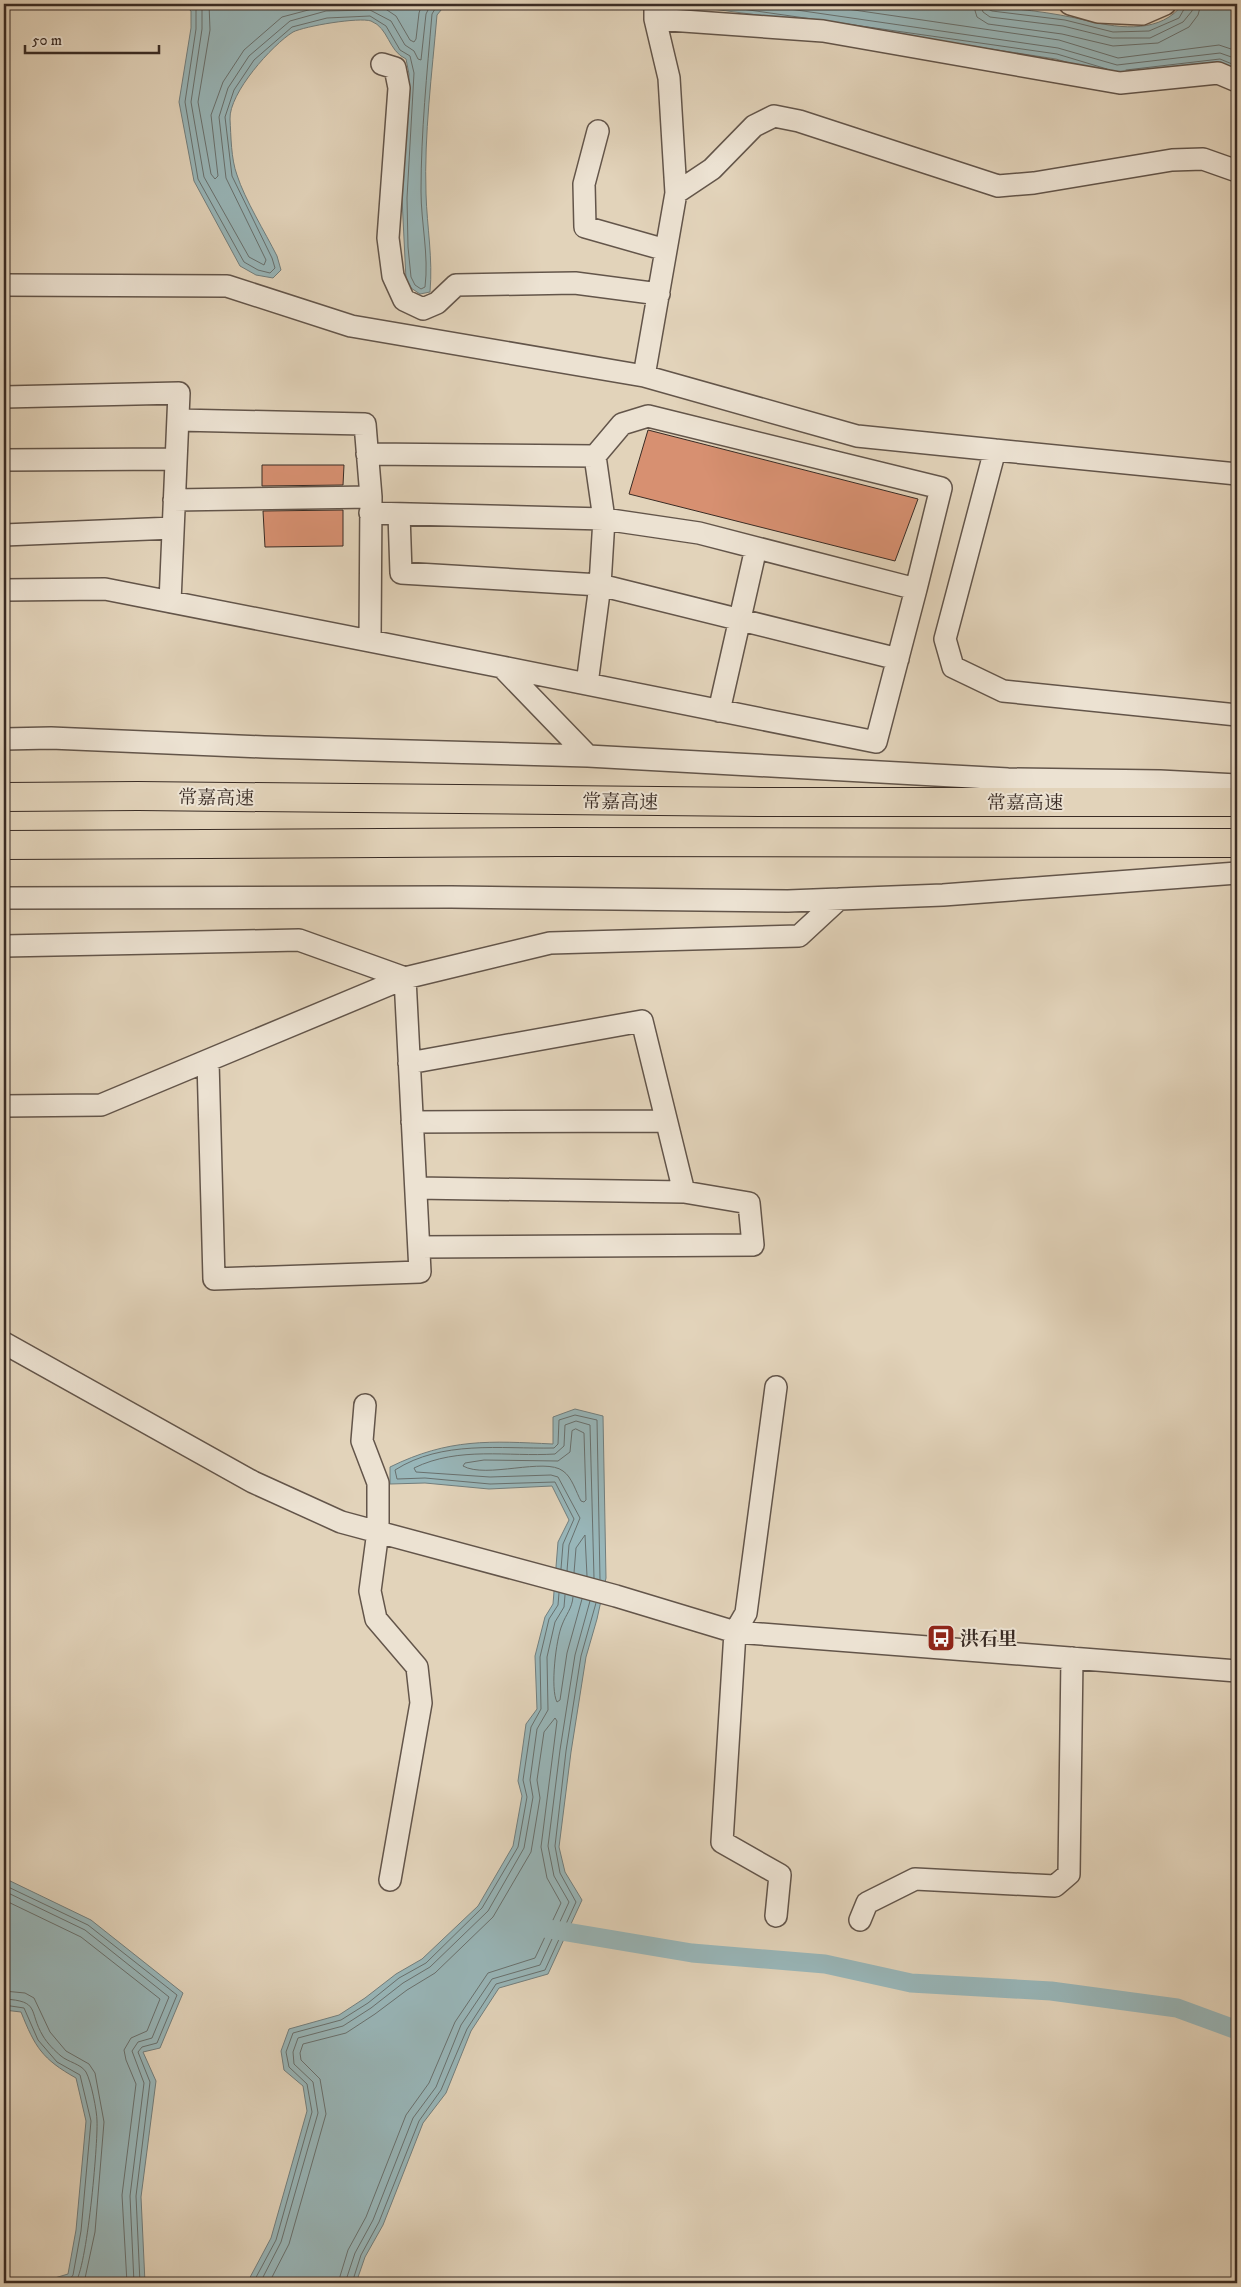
<svg xmlns="http://www.w3.org/2000/svg" width="1241" height="2287" font-family="'IM FELL DW Pica','Noto Serif SC',serif">
  <style>
    .water { fill: #98b6b9; stroke: #727e7d }
    .lines { fill: none; stroke-linecap: round; stroke-linejoin: round }
    .shore { stroke: #68706e; stroke-width: 1 }
    .canal { stroke: #98b6b9; stroke-width: 19 }
    .building { fill: #d79071; stroke: #392b24 }
    .minor-casing { stroke: #63554a; stroke-width: 24 }
    .highway-casing { stroke: #392b24; stroke-width: 30 }
    .minor { stroke: #ece2d2; stroke-width: 21 }
    .highway { stroke: #e2d3ba; stroke-width: 28 }
    .labels { text-anchor: middle; stroke-width: 4; stroke-linejoin: round; paint-order: stroke }
    .street-label { font-size: 19px; fill: #392b24; stroke: #ece2d2 }
    .poi-label { font-size: 19px; font-weight: bold; fill: #392b24; stroke: #ece2d2; text-anchor: start }
  </style>
  <rect width="100%" height="100%" fill="#e2d3ba"/>
  <filter id="stains"><feTurbulence type="fractalNoise" baseFrequency=".004" numOctaves="4"/><feColorMatrix values="0 0 0 0 .2 0 0 0 0 .09 0 0 0 0 .02 0 0 0 .5 -.17"/></filter>
  <radialGradient id="worn" r=".72"><stop offset=".6" stop-color="#630" stop-opacity="0"/><stop offset="1" stop-color="#630" stop-opacity=".3"/></radialGradient>
  <!-- water -->
  <path class="water" d="M183 4H446L437 15C432 74 424 134 426 194 427 227 433 259 430 292L420 294 411 288 406 279 402 198 409 74 406 59C388 51 389 28 371 21 359 17 305 26 293 32 272 45 229 93 230 119 231 136 231 159 237 175 245 200 265 232 277 256L281 270 273 278 256 275 240 266 194 181 179 102 191 28V11Z
    M634 4C709 4 784 4 859 4 936 4 1013 3 1089 21 1122 29 1161 33 1183 4H1237V72L1116 77 1056 59 834 25 674 4 643 6Z
    M575 1409 603 1416 606 1578 597 1619 586 1657 571 1752 559 1847 565 1872 582 1900 548 1974 499 1988 471 2031 446 2093 423 2123 383 2225 365 2257 356 2283H247L271 2238 307 2111 303 2086 284 2070 281 2051 289 2029 339 2015 365 1998 396 1974 422 1959 478 1906 513 1846 522 1796 518 1781 526 1724 537 1709 535 1656 545 1617 553 1604 558 1542 569 1520 552 1486 489 1489 425 1483 390 1484V1467C449 1438 490 1441 553 1444V1417Z
    M4 1878 91 1920 183 1993 160 2048 143 2052 156 2081 141 2197 145 2283H38L68 2274 76 2230 86 2121 76 2078C42 2059 35 2047 21 2012L4 2010Z"/>
  <g class="lines">
    <!-- shore -->
    <path class="shore" d="M191 4 196 10V29L185 102 198 179 244 262 258 270 270 273 275 268 272 258 232 176 225 117 234 90 254 60 292 27 327 18 370 16 386 26 400 50 410 56 414 73 407 198 408 247 411 277 415 285 421 289 425 287C429 255 421 223 421 191 421 132 427 73 432 14L438 4
      M200 4 202 10V29L191 102 204 177 249 257 264 265 266 260 226 178 219 117 228 88 249 56 290 21 326 11 370 10 391 21 405 45 414 51 418 59 421 60 426 14 431 4
      M209 4 210 30 198 102 211 174 215 179 218 176 211 115 223 82 244 50 282 17 331 4
      M378 4 396 16 410 40 414 42 416 39 419 13 422 4
      M707 4 1057 54 1107 69
      M755 4 1058 48 1117 65 1220 53 1237 59
      M813 4 1059 40 1118 58 1219 45 1237 51
      M973 4 977 17 988 24 1062 34 1113 46 1158 43 1189 27 1198 15 1201 4
      M980 4 983 12 990 17 1063 26 1112 38H1150L1183 22 1192 11 1193 4
      M987 4 988 9 992 11 1065 20 1113 32 1149 31 1179 18 1187 4
      M1126 70 1220 59 1237 66
      M576 1429 584 1433 586 1500 584 1502 581 1501C576 1492 572 1477 563 1471 545 1457 486 1479 463 1466L465 1463 484 1460 558 1461 570 1452 572 1431Z
      M561 1569 563 1544 574 1519 555 1482 490 1484 425 1478 397 1479 395 1470C442 1440 500 1449 554 1448L558 1444 559 1420 575 1415 597 1420 600 1579
      M567 1571 569 1545 580 1518 558 1477 551 1475 490 1477 416 1472 414 1468C459 1446 508 1457 555 1454L564 1446 565 1425 576 1421 590 1425 594 1578
      M574 1573 576 1548 585 1535 587 1576
      M573 1597C572 1609 566 1614 562 1625 556 1639 550 1689 557 1702L560 1700 567 1653 582 1599
      M4 1885 88 1925 177 1995 157 2043 142 2047 138 2052 150 2082 136 2196 140 2283
      M4 1891 85 1930 169 1997 152 2038 138 2042 132 2051 144 2083 130 2196 134 2283
      M4 1900 81 1937 160 1999 147 2031 131 2038 124 2050 126 2060 136 2084 122 2195 127 2283
      M4 1991 25 1993 34 1998 50 2032 66 2051 89 2064 95 2073 104 2122 95 2232 84 2283
      M4 1999C41 2001 28 2011 43 2036 47 2043 55 2051 61 2056 68 2062 81 2064 86 2072 91 2081 97 2111 97 2121 98 2144 87 2270 75 2283
      M4 2005 24 2008 38 2040 57 2062 80 2075 91 2121 81 2231 73 2275 70 2279 55 2283
      M253 2283 276 2240 312 2112 307 2084 289 2067 286 2052 293 2033 341 2020 368 2003 399 1978 426 1963 482 1908 518 1847 527 1797 523 1780 531 1727 541 1709 540 1657 549 1619 558 1605 559 1593
      M260 2283 281 2242 318 2113 313 2082 294 2064 293 2052 298 2038 343 2026 371 2008 403 1983 430 1967 488 1911 524 1848 533 1797 530 1780 537 1729 548 1710 547 1657 555 1622 564 1607 565 1595
      M269 2283 289 2244 326 2114 320 2079 301 2060 300 2053 303 2044 346 2033 375 2014 407 1990 435 1973 493 1917 531 1852 540 1798 537 1780 544 1732 555 1718 557 1721 541 1847 547 1878 561 1903 535 1958 488 1973 455 2022 429 2083 406 2115 366 2217 348 2250 338 2283
      M345 2283 355 2253 373 2220 413 2118 436 2087 461 2025 492 1979 540 1965 569 1902 554 1876 548 1846 560 1750 575 1655 590 1601
      M352 2283 361 2255 379 2222 419 2121 441 2090 467 2029 496 1984 545 1970 576 1902 560 1873 555 1846 566 1751 581 1656 596 1603"/>
    <!-- canal -->
    <path class="canal" d="M543 1928 692 1953 825 1964 911 1983 1051 1991 1177 2008 1237 2030"/>
  </g>
  <!-- building -->
  <path class="building" d="M648 430 918 499 895 561 629 494Z
    M262 465H344L343 485 262 486Z
    M343 510V546L265 547 263 511Z"/>
  <g class="lines">
    <defs>
      <path id="minor" d="M1070 4 1098 12 1142 14 1165 4
        M655 19 823 31 1120 83 1218 73 1237 81
        M382 64 395 68 399 88 388 238 393 276 404 300 423 309 437 303 456 285 575 283 659 294
        M598 131 584 184 585 227 666 250
        M676 193 712 169 754 126 774 116 799 121 998 186 1034 183 1172 160 1203 159 1237 171
        M4 285 227 286 351 326 644 376 857 436 995 450 945 639 953 667 1003 691 1237 715
        M644 376 676 193 669 78 655 19V4
        M4 397 179 393 170 602
        M178 420 365 424 371 497 370 641
        M995 450 1237 474
        M367 454 595 456 604 519 600 585 587 684
        M595 456 622 424 648 416 941 488 916 589
        M4 460 176 459
        M174 500 371 497
        M370 513 604 519 699 533 916 589 876 742 502 667
        M399 514 401 573 600 585 898 659
        M4 535 173 528
        M4 590 105 589 502 667 588 756
        M719 711 756 548
        M4 739 51 738 264 747 588 756 1008 779 1160 781 1237 785
        M4 898 451 897 788 901 943 895 1237 873
        M4 946 299 940 405 978 420 1272 214 1279 208 1061
        M409 1063 642 1021 684 1192 749 1203 753 1245 419 1247
        M4 1106 101 1105 405 978 550 943 799 936 839 899
        M412 1122 666 1121
        M416 1188 684 1192
        M4 1343 253 1482 341 1522 616 1596 735 1632 1237 1671
        M776 1387 746 1613 735 1632 722 1842 780 1875 776 1916
        M365 1405 362 1441 378 1483V1531L370 1591 376 1619 417 1667 421 1703 390 1880
        M860 1920 867 1903 915 1879 1055 1886 1069 1874 1072 1658"/>
      <path id="highway" d="M4 797 138 796 758 802H1237
        M4 845 559 842 1237 843"/>
    </defs>
    <!-- minor casing -->
    <use href="#minor" class="minor-casing"/>
    <!-- highway casing -->
    <use href="#highway" class="highway-casing"/>
    <!-- minor -->
    <use href="#minor" class="minor"/>
    <!-- highway -->
    <use href="#highway" class="highway"/>
  </g>
  <!-- icons -->
  <defs>
    <symbol id="bus-square" viewBox="-11 -11 22 22"><rect x="-9" y="-9" width="18" height="18" rx="4" fill="#8f2418" stroke="#ece2d2"/><path d="M-5-6H5V4H4V6H2V4H-2V6H-4V4H-5ZM-3.5-4V0h7V-4ZM-3.5 1.2v1.5H-2V1.2ZM2 1.2v1.5H3.5V1.2Z" fill="#fff"/></symbol>
  </defs>
  <g fill-rule="evenodd">
    <use href="#bus-square" x="925" y="1622" width="32" height="32"/>
  </g>
  <g class="labels">
    <!-- street labels -->
    <g class="street-label">
      <text transform="translate(216 797) rotate(1)" y="7">常嘉高速</text>
      <text transform="translate(620 801) rotate(1)" y="7">常嘉高速</text>
      <text x="1025" y="809">常嘉高速</text>
    </g>
    <!-- poi labels -->
    <g class="poi-label">
      <text x="960" y="1645">洪石里</text>
    </g>
  </g>
  <!-- margin -->
  <rect width="1241" height="2287" fill="none" stroke="#e2d3ba" stroke-width="20"/>
  <rect x="5" y="5" width="1231" height="2277" fill="none" stroke="#392b24" stroke-width="2.5"/>
  <rect x="10" y="10" width="1221" height="2267" fill="none" stroke="#392b24"/>
  <!-- scale -->
  <path d="M25 45v8h134v-8" fill="none" stroke="#392b24" stroke-width="2.5"/>
  <text x="32" y="45" font-size="15" fill="#392b24" stroke="#ece2d2" stroke-width="4" paint-order="stroke">50 m</text>
  <rect width="100%" height="100%" filter="url(#stains)"/>
  <rect width="100%" height="100%" fill="url(#worn)"/>
</svg>
